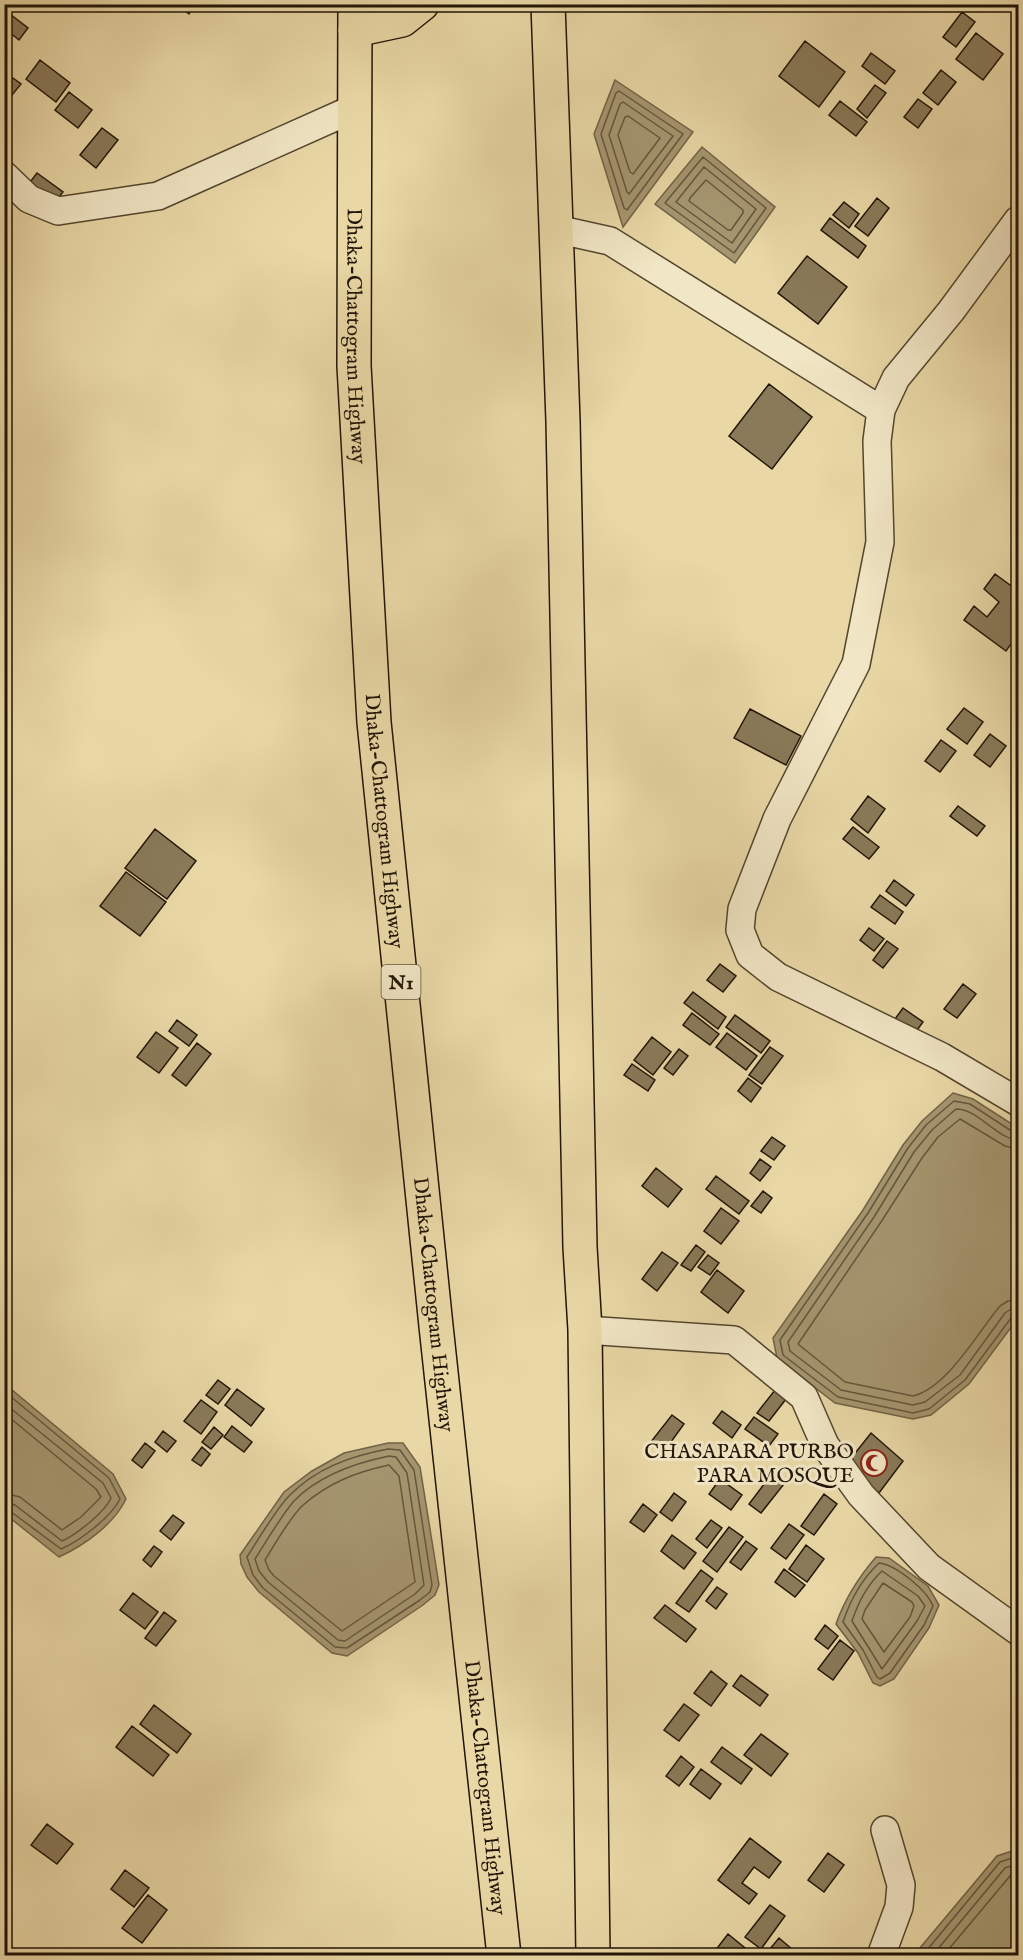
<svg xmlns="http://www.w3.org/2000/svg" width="1023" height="1960" font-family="'IM FELL English',serif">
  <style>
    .water { fill: #a59670; stroke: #706246; stroke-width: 1.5 }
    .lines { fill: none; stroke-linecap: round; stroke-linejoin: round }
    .shore { stroke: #63563b; stroke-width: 1.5 }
    .building { fill: #897a59; stroke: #211506; stroke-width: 1.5 }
    .minor-casing { stroke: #53462e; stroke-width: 30 }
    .highway-casing { stroke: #211506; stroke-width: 36 }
    .minor { stroke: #f1e6c5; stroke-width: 27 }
    .highway { stroke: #e9d8a6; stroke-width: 33 }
    .labels { text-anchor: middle; stroke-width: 6; stroke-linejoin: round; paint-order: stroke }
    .shield { fill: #f1e6c5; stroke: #5f543f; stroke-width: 1.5 }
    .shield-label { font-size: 20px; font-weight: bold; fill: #211506 }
    .street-label { font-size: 21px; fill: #211506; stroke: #f1e6c5 }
    .poi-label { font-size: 21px; fill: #211506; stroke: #f1e6c5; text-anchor: end }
  </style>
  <rect width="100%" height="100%" fill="#e9d8a6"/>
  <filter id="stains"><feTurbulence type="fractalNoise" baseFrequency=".00333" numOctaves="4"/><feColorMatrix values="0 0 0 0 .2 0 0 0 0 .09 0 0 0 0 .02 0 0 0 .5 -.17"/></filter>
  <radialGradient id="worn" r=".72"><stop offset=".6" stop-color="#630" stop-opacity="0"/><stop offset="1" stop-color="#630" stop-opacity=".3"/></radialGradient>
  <!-- water -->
  <path class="water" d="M615 80 693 132 623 227 594 134Z
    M702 147 775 207 735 263 655 204Z
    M953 1093 973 1099 1018 1128V1318L969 1384 931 1415 913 1419 835 1403 777 1358 773 1338 863 1210 903 1145 922 1121Z
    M5 1389 12 1390 113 1474 126 1499C114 1524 85 1545 59 1557L5 1514Z
    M388 1443H403L420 1467 439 1585 435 1595 423 1605 347 1656 332 1653 259 1592 247 1577 241 1564 240 1555 284 1492 312 1471 344 1453Z
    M876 1557 889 1558 928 1586 939 1605 929 1628 894 1679 880 1686 873 1683 858 1653 836 1624C845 1598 858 1578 876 1557Z
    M1015 1850 1018 1852V1955H914L997 1856Z"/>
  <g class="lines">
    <!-- shore -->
    <path class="shore" d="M619 91 683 134 627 210 624 208 601 134 616 93Z
      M623 102 673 136 629 194 627 192 609 135 620 104Z
      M628 116 660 138 633 174 630 172 618 135 625 117Z
      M703 157 766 208 734 253 665 203Z
      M704 167 756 209 732 243 676 202Z
      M706 180 743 210V213L731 230H728L689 201 690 198Z
      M1018 1132H1013L970 1104 954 1101 926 1125 908 1148 868 1213 780 1340 783 1355 838 1397 913 1413 929 1409 965 1380 1011 1318 1018 1316
      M1018 1140C995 1138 979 1109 956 1109L932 1130 914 1152 874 1217 788 1342 790 1351 841 1390 913 1405 925 1402 960 1375 1005 1313 1011 1309 1018 1308
      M1018 1149 1005 1146 960 1119 938 1137 922 1158 881 1222 798 1344 845 1382 913 1396C947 1388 978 1332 1000 1306L1008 1301 1018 1299
      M4 1395 10 1396 109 1478 120 1499C111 1517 80 1541 61 1549L10 1511 4 1510
      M4 1403 103 1483 111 1498C105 1512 76 1535 62 1541L15 1505 4 1502
      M4 1413 96 1489 101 1497 81 1517 62 1530 20 1497 4 1493
      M388 1449 400 1450 414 1470 432 1585 430 1592 420 1600 347 1648 335 1647 263 1588 253 1575 247 1557C258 1540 276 1509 289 1496 316 1468 351 1456 388 1449Z
      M389 1456 396 1457 407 1473 424 1585 415 1594 345 1641 338 1640 268 1582 259 1571 255 1559C266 1542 281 1516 294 1501 319 1475 355 1463 389 1456Z
      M389 1465 399 1476 415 1582 342 1631 274 1576 269 1570 265 1560C275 1544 289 1519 302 1506 328 1483 356 1472 389 1465Z
      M879 1563C896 1565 927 1590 933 1606L924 1625 890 1673 880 1679 877 1677 863 1650 843 1622C850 1601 862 1579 879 1563Z
      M882 1571 918 1596 925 1606 917 1621 882 1669 852 1621C858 1603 868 1584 882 1571Z
      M883 1583 912 1602 914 1606 910 1617 884 1652 862 1619 865 1610Z
      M922 1956 1000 1862 1018 1856
      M932 1956 1005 1868 1018 1864
      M943 1956 1010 1876 1018 1873"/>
  </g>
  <!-- building -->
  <path class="building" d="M176 4H195L189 14Z
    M6 11 28 28 19 40 4 28V13Z
    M962 12 975 22 956 47 943 37Z
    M976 33 1003 54 983 80 956 59Z
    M805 41 845 72 819 107 779 76Z
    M871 53 895 71 885 84 862 66Z
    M40 60 70 83 56 102 26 79Z
    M941 70 956 82 938 105 923 93Z
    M13 78 21 84 4 105V88Z
    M875 85 886 93 867 118 857 109Z
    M69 92 92 110 78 128 55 110Z
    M918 99 932 109 918 128 904 117Z
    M840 101 867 122 856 136 829 115Z
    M102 128 118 140 96 168 80 155Z
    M37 173 63 192 53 205 27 186Z
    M877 198 889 208 868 236 855 226Z
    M844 202 859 214 849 228 833 215Z
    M830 218 866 246 858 258 821 230Z
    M807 256 847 287 818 324 778 293Z
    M769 384 812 417 772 469 729 436Z
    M995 574 1018 591V634L1006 651 964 620 974 606 987 617 999 602 984 589Z
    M964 708 983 722 967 744 947 729Z
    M750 709 801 736 786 765 734 738Z
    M990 734 1006 746 990 767 974 755Z
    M941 740 956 751 940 772 925 761Z
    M868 796 885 809 868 833 851 819Z
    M958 806 985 826 977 836 950 816Z
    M853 827 879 847 869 859 843 839Z
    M155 829 196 861 167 899 125 868Z
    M126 872 166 902 140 936 100 906Z
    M894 880 914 895 906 906 886 891Z
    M880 895 903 912 895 924 871 907Z
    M869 928 884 939 874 951 860 940Z
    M887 941 898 949 883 968 873 960Z
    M720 964 736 976 723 992 707 980Z
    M963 984 976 994 957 1018 944 1009Z
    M693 992 726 1017 718 1029 684 1003Z
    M903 1008 923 1022 915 1033 895 1019Z
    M692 1013 719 1034 710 1045 683 1025Z
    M735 1015 770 1041 761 1053 726 1027Z
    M177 1020 197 1035 189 1046 169 1031Z
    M156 1032 178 1048 159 1073 137 1057Z
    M727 1033 757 1056 746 1070 716 1047Z
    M652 1037 671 1052 653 1075 634 1060Z
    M197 1043 211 1054 186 1086 172 1075Z
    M770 1047 783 1056 762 1084 749 1075Z
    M679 1049 688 1056 673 1075 664 1068Z
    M632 1064 655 1080 648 1091 624 1075Z
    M748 1078 761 1088 751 1102 738 1091Z
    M772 1137 785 1146 774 1160 761 1151Z
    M760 1159 771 1167 760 1181 750 1173Z
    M656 1168 682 1189 668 1207 642 1186Z
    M716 1176 749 1201 739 1214 706 1189Z
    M763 1191 772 1198 761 1213 751 1206Z
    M721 1208 739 1221 721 1244 704 1231Z
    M696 1245 705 1252 691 1271 681 1265Z
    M662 1252 678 1263 657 1291 642 1279Z
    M708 1255 719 1263 710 1275 698 1267Z
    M717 1270 744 1291 728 1313 701 1292Z
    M218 1380 230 1389 218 1404 206 1395Z
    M237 1389 264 1409 251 1426 225 1405Z
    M775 1390 786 1399 769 1421 757 1413Z
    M201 1400 217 1412 201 1434 184 1421Z
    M722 1411 741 1425 732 1438 713 1423Z
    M672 1415 684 1424 663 1453 650 1443Z
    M754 1417 778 1434 769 1446 745 1429Z
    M232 1426 252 1442 244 1452 224 1437Z
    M214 1427 223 1435 211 1449 202 1442Z
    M163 1431 176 1441 167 1452 155 1442Z
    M871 1433 903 1461 879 1493 845 1466Z
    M145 1443 155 1451 142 1468 132 1460Z
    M202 1447 210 1454 201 1466 192 1460Z
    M771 1475 784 1484 761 1513 749 1504Z
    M720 1479 742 1495 731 1510 709 1494Z
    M674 1493 686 1502 672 1521 660 1512Z
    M824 1494 837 1504 814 1535 801 1526Z
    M643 1504 657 1515 644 1532 630 1522Z
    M173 1515 184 1523 171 1540 160 1531Z
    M711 1520 722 1528 707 1548 696 1539Z
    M789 1524 804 1535 786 1559 771 1548Z
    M729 1527 743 1537 717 1572 703 1561Z
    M672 1535 696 1553 684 1569 661 1551Z
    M746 1541 757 1549 741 1570 730 1562Z
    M806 1545 824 1559 807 1582 789 1569Z
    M154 1546 162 1552 151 1567 143 1560Z
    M784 1569 805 1585 795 1597 775 1582Z
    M701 1570 713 1579 689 1612 676 1603Z
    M717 1587 727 1594 716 1609 706 1601Z
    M133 1593 158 1612 145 1629 120 1610Z
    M665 1605 696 1629 686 1642 654 1618Z
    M164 1612 176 1621 156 1646 145 1638Z
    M825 1625 838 1636 828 1649 815 1639Z
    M840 1640 854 1651 833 1680 818 1669Z
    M711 1671 727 1684 711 1706 694 1693Z
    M741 1675 768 1695 760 1706 733 1686Z
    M684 1704 699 1715 679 1741 664 1730Z
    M154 1705 191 1734 177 1753 140 1724Z
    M132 1726 169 1755 153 1776 116 1747Z
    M761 1734 788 1754 771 1776 744 1755Z
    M722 1747 752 1769 741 1784 711 1762Z
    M681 1756 694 1767 679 1786 666 1776Z
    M701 1769 721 1784 710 1799 690 1784Z
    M47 1824 73 1844 57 1864 31 1845Z
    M750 1838 781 1862 769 1878 754 1867 742 1883 757 1894 749 1904 718 1880Z
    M828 1853 844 1865 824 1892 808 1880Z
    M125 1870 149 1888 134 1907 111 1889Z
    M148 1895 167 1910 142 1943 122 1928Z
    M770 1905 785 1916 761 1949 745 1937Z
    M728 1934 750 1952 748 1956H711Z
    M779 1938 800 1956H764Z"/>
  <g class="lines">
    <defs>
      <path id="minor" d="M4 175 29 199 58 211 158 196 355 108
        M1018 220 951 311 896 378 881 410 877 441 880 542 856 664 777 819 742 909 740 930 750 955 778 977 942 1057 1018 1102
        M556 229 610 241 881 410
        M585 1330 734 1340 804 1397 825 1445 861 1495 929 1567 1018 1631
        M881 1956 899 1907 901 1885 885 1830"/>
      <g id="highway">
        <path id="s1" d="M355 4 354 366 374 722 436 1326 504 1956"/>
        <path d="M548 4 563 421 580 1247 585 1330 593 1956"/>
        <path d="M355 30 402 20 422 4"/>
      </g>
    </defs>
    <!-- minor casing -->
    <use href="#minor" class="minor-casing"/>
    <!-- highway casing -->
    <use href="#highway" class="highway-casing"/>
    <!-- minor -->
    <use href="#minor" class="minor"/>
    <!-- highway -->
    <use href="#highway" class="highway"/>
  </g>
  <!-- icons -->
  <defs>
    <symbol id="mosque-ring" viewBox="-11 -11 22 22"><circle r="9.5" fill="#f1e6c5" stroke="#8f2418" stroke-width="1.5"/><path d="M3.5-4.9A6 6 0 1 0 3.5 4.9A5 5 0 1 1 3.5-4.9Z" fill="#8f2418"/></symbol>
  </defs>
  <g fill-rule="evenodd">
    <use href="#mosque-ring" x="859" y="1448" width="30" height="30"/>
  </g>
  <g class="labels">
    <!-- shield labels -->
    <rect class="shield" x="381.5" y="965" width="39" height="34" rx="4.5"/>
    <g class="shield-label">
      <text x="401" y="989">N1</text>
    </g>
    <!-- street labels -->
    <g class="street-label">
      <text dy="7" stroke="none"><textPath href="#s1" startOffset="332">Dhaka-Chattogram Highway</textPath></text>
      <text dy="7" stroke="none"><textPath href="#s1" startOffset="818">Dhaka-Chattogram Highway</textPath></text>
      <text dy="7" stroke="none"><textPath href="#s1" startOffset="1304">Dhaka-Chattogram Highway</textPath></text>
      <text dy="7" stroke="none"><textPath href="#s1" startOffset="1790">Dhaka-Chattogram Highway</textPath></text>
    </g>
    <!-- poi labels -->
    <g class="poi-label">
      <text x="854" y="1458">CHASAPARA PURBO<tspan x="854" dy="24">PARA MOSQUE</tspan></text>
    </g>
  </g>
  <!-- margin -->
  <rect width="1023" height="1960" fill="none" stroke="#e9d8a6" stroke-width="24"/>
  <rect x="6" y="6" width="1011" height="1948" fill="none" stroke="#211506" stroke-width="3"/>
  <rect x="12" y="12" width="999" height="1936" fill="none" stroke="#211506" stroke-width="1.5"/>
  <rect width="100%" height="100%" filter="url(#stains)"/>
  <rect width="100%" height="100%" fill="url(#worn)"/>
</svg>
